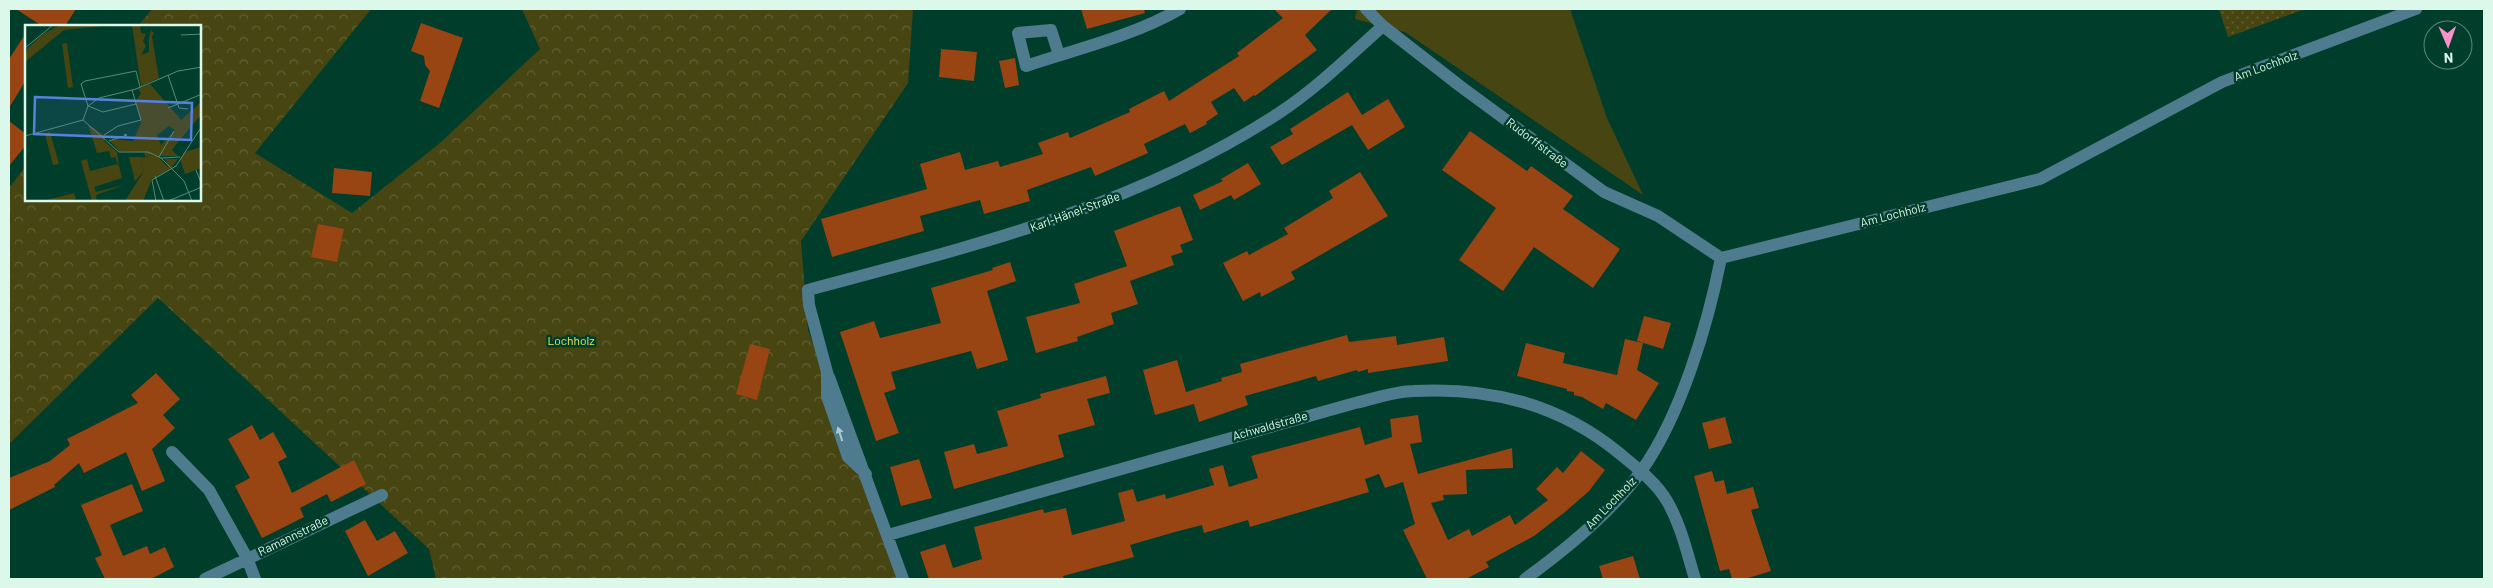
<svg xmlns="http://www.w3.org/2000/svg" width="2493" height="588" font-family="Barlow,sans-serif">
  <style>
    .green { fill: #474512 }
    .forest { fill: url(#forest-crowns) }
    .garden { fill: url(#garden-dots) }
    .building { fill: #984413 }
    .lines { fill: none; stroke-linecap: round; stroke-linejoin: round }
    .street { stroke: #4e7b8e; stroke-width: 12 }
    .oneway { fill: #aaccca }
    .labels { text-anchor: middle; stroke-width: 5; stroke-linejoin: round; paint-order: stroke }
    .street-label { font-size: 12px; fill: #dcf8eb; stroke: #003e2b }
    .park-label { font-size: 12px; fill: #ebe35a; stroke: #003e2b }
    .inset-road { fill: none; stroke: #588878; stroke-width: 1 }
    .view { fill: #5681de; fill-opacity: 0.15; stroke: #5681de; stroke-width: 2.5 }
    .inset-edge { fill: none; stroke: #dcf8eb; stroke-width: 2.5 }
  </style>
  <defs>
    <pattern id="forest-crowns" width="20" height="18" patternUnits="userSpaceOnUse" patternTransform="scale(1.25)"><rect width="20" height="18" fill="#474512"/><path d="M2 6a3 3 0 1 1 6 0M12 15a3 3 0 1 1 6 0" fill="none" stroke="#616135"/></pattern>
    <pattern id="garden-dots" width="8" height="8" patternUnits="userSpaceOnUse" patternTransform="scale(1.25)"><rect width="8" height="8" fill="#474512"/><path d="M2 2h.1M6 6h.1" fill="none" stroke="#616135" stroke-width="1.8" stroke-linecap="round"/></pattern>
  </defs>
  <rect width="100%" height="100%" fill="#003e2b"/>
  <!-- green -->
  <path class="green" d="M1357 9H1570L1607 118 1643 195 1405 32 1355 19Z"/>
  <!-- forest -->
  <path class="forest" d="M152 9H371L255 153 352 213 440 143 540 49 522 9H913L908 83 801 241 808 330 888 535 897 579H436L429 549 158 298 9 444V188L26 166V200H200V26H138Z"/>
  <!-- garden -->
  <path class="garden" d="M2219 9H2305L2228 37Z"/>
  <!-- building -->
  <path class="building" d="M16 9H76L65 26H42Z
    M1081 9H1144L1145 13 1087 29Z
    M1274 9H1332L1305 35 1317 50 1255 96 1254 95 1244 102 1234 88 1211 102 1218 114 1206 122 1207 124 1190 133 1185 124 1144 144 1148 153 1095 176 1091 167 1027 190 1030 201 984 214 980 200 920 216 924 231 832 257 821 219 927 189 920 164 960 152 965 170 998 161 1000 167 1043 154 1038 143 1068 132 1070 138 1130 112 1129 109 1164 91 1169 101 1239 56 1237 53 1283 18Z
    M421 23 463 38 439 108 420 101 430 71 425 65 424 56 411 51Z
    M26 33V80L9 108V59Z
    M941 49 977 52 974 81 939 77Z
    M1015 58 1019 85 1005 88 999 61Z
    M1348 92 1362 115 1388 99 1405 127 1368 150 1352 125 1282 165 1270 147 1293 134 1290 129Z
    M9 121 26 134V145L9 166Z
    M1470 131 1527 171 1531 166 1573 196 1563 209 1620 249 1593 288 1534 247 1503 291 1459 260 1496 208 1442 170Z
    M1248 163 1261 184 1234 200 1231 195 1200 210 1193 195 1223 181 1221 179Z
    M334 168 372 172 370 196 332 193Z
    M1360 172 1388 216 1291 272 1295 279 1261 297 1260 292 1243 301 1223 263 1247 251 1249 255 1288 234 1284 228 1333 198 1329 191Z
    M1180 206 1193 240 1180 245 1183 252 1171 256 1174 265 1130 281 1138 304 1111 313 1114 324 1077 337 1078 341 1036 353 1026 317 1080 303 1074 284 1127 266 1114 231Z
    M318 224 344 229 337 262 311 257Z
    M1010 262 1016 281 987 291 1008 360 977 369 971 351 891 372 896 389 884 393 899 433 876 441 840 332 874 321 880 338 941 323 931 288 993 270 992 268Z
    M1644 316 1671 323 1663 349 1637 341Z
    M1347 335 1349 342 1396 336 1397 345 1444 337 1448 361 1368 373V369L1358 372 1357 370 1318 381 1316 376 1245 396 1248 405 1199 422 1194 404 1155 415 1143 370 1177 360 1186 392 1222 381 1221 378 1242 372 1240 364Z
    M1625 339 1643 343 1637 370 1659 383 1636 420 1606 403 1603 409 1582 397 1574 395V392L1567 391V389L1517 376 1526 343 1565 353 1563 363 1617 375Z
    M750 344 770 349 757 400 736 394Z
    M156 373 180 399 163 415 175 428 152 449 165 481 142 491 126 452 84 473 79 463 54 485 55 487 9 510V478L50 461 70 445 67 439 138 403 131 395Z
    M1106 376 1110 393 1087 399 1095 425 1058 435 1064 457 954 489 944 452 974 444 977 454 1008 446 997 411 1041 398 1040 394Z
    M1418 415 1422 442 1410 444 1418 474 1512 448 1513 468 1466 470 1467 494 1443 495 1444 500 1431 503 1448 540 1469 529 1472 536 1510 515 1515 525 1548 500 1536 489 1557 467 1563 473 1581 451 1605 470 1589 491 1565 512 1534 536 1486 562 1489 567 1466 579H1427L1403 530 1415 524 1403 482 1385 488 1379 474 1365 479 1369 492 1250 527 1248 520 1204 533 1202 525 1175 532 1130 545 1134 557 1063 576 1064 579H929L920 552 945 544 953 568 982 559 974 527 1043 509 1044 513 1066 508 1072 535 1125 521 1118 493 1133 489 1137 502 1165 494 1166 499 1214 485 1209 469 1223 465 1229 487 1258 478 1251 456 1360 427 1365 445 1392 437 1390 419Z
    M1725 417 1732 443 1709 449 1702 423Z
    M252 425 260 440 273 432 287 457 278 462 292 493 354 460 366 484 331 502 327 494 300 508 304 517 262 538 235 486 250 478 228 439Z
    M919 459 932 498 901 506 890 467Z
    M1712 471 1715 482 1724 480 1727 494 1753 487 1759 508 1751 510 1771 571 1745 579H1732L1729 569 1720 571 1694 476Z
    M132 484 143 511 110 525 123 556 147 546 150 554 165 547 174 567 151 579H105L95 558 102 555 81 505Z
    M365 520 377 541 395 531 408 553 368 576 345 531Z
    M1633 556 1640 579H1603L1599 566Z"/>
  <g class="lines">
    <!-- street -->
    <path class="street" d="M1366 9 1383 26 1460 86 1604 192 1658 216 1721 258
      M1059 55 1051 30 1018 33 1026 66C1077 49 1133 36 1180 9
      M1721 258 2040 179 2222 82 2416 9
      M829 377 903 579
      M172 452 209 490 247 558 255 579
      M866 474 848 457 827 396V372L809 305 808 290C972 246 1135 207 1279 113 1317 88 1349 56 1383 26
      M888 535 1355 403C1374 399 1395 391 1414 391 1491 387 1559 404 1619 453 1636 467 1656 482 1667 501 1681 525 1687 553 1695 579
      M205 579 382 495
      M1525 579C1565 550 1613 511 1642 470 1681 415 1708 324 1721 258"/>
  </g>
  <!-- one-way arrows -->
  <defs><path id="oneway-solid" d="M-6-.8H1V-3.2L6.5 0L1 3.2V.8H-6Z" transform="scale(1.25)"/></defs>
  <use class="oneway" href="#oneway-solid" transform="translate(840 434) rotate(-108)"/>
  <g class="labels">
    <!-- street labels -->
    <g class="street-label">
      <text transform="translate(2266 66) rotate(-20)" y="4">Am Lochholz</text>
      <text transform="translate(1537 143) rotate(37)" y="4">Rudorffstraße</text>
      <text transform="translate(1075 212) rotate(-20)" y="4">Karl-Hänel-Straße</text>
      <text transform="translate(1893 215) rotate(-14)" y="4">Am Lochholz</text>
      <text transform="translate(1270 426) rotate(-16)" y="4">Achwaldstraße</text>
      <text transform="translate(1611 503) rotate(-46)" y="4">Am Lochholz</text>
      <text transform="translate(293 536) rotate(-26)" y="4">Ramannstraße</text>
    </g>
    <!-- park labels -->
    <g class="park-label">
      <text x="571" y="345">Lochholz</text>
    </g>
  </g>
  <!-- overview -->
  <g transform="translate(25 25)">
    <rect width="176" height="176" fill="#003e2b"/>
    <path d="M35 0H87L39 5 0 37 2 24 18 9ZM107 0H115L116 8 121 9 118 16 121 21 116 30 124 27V12L126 5 129 8 127 12 134 53 116 61ZM63 99 80 111 79 116 92 127 94 141 90 132 86 133 84 126 72 128ZM153 117 147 125 153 131H135L141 118ZM176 122V143L160 149 155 134 160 127ZM122 130 132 131 144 143 140 134H153L145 144 127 154 118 176H100L119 146 115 132 123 133ZM49 168 51 174 43 176H18Z" fill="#474512"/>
    <path d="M125 59 156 95 176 77V90L153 117 141 119 135 131 123 130 121 134 119 127 94 126 85 116 90 114 108 116 116 98 111 76 116 68 113 64ZM144 101 150 105 136 120 132 110Z" fill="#474512" fill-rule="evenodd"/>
    <path d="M42 18 48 62 43 63 37 19ZM25 107 34 139 28 140 20 109ZM104 132H115L119 146 110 156ZM62 134 65 146 92 139 94 141 97 153 69 162 71 167 99 160 71 170 72 176H67L56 136Z" fill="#474512"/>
    <path class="inset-road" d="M156 10 177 9M0 23 28 0M143 50 154 83 163 84M63 81 56 59 60 56 111 46 115 62M63 81 78 87 111 79M143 83 177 69M58 95 94 127H123L136 133 159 156 167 176M58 95 63 81 74 73 111 64 153 46 177 42M79 110 93 101 116 95 107 65M0 111 58 95M84 116 102 110 99 109M134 132 149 106M136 133 155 132M171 145 177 160M130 151 139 176M131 176 127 155 151 141 177 101M143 176 177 162"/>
    <path class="view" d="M10 72 167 78 166 115 9 109Z"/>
    <rect width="176" height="176" class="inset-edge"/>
  </g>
  <!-- border -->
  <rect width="2493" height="588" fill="none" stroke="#dcf8eb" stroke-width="20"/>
  <!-- north arrow -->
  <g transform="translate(2448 45) rotate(178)"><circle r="24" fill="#003e2b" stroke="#588878"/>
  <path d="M0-4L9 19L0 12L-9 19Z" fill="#f890cb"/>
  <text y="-8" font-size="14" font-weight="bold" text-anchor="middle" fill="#dcf8eb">N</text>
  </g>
</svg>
